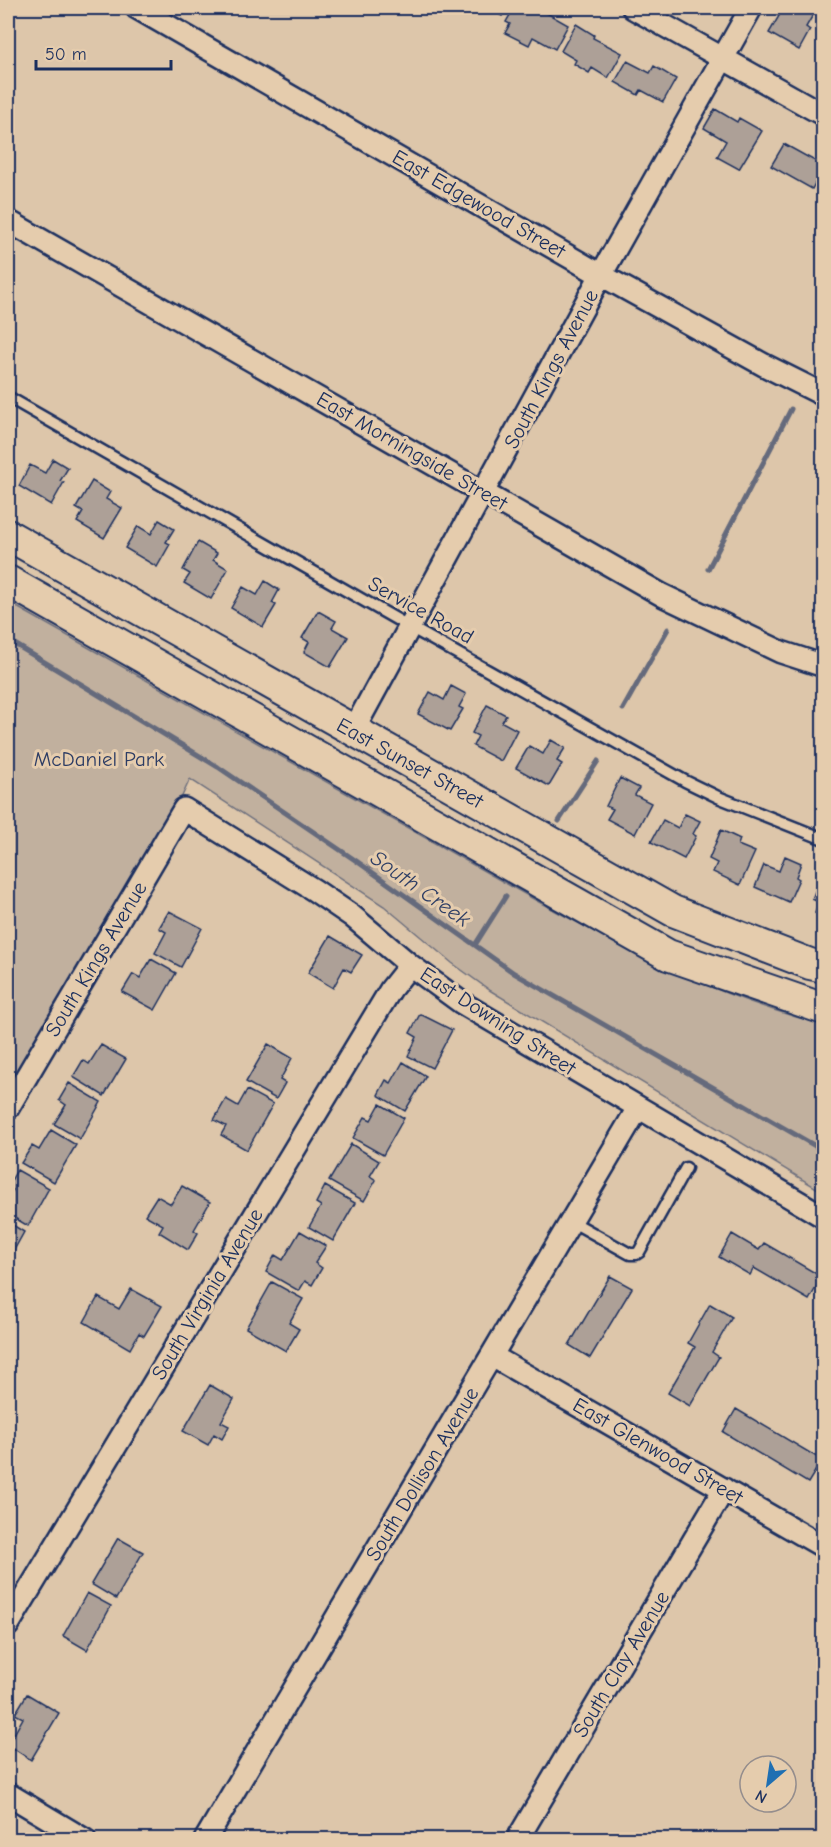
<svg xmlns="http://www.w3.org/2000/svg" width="831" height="1847" font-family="'Comic Neue',sans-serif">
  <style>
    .green { fill: #c1b09e; stroke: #6e707e; stroke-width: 1.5 }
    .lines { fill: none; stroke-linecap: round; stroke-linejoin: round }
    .stream { stroke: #656a7b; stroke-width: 5 }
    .building { fill: #ada097; stroke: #1b2f5e; stroke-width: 1.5 }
    .service-casing { stroke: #1b2f5e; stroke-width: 15 }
    .minor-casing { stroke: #1b2f5e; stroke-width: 26 }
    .secondary-casing { stroke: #1b2f5e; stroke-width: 34 }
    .service { stroke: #e5ccad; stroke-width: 10 }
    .minor { stroke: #e5ccad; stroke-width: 21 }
    .secondary { stroke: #e5ccad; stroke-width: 30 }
    .labels { text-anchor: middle; stroke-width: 6; stroke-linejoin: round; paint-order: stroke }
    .street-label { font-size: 21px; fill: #1b2f5e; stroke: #e5ccad }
    .park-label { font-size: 21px; fill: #2c3c64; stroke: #e5ccad }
    .water-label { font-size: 22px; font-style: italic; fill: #2e3e65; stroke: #e5ccad }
  </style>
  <rect width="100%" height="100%" fill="#ddc6aa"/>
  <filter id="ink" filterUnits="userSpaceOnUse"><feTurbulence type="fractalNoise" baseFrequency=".0167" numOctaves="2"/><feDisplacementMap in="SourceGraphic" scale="12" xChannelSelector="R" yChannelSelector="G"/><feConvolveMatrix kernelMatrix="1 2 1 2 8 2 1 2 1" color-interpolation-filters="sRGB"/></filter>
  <g filter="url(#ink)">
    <!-- green -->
    <path class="green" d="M8 602 539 902C628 950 725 1001 823 1024V1192L491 991 452 963 384 906 190 779 178 805 8 1087Z"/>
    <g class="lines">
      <!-- stream -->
      <path class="stream" d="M708 569 791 409
        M8 640 218 767 355 860 514 973 824 1151
        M623 709 668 629
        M559 821 598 761
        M475 945 506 896"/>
    </g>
    <!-- building -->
    <path class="building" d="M488 8H507L502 16Z
      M514 8H538L568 25 555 49 533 37 529 45 505 33 510 24 506 22Z
      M776 8H817L806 27 810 30 799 50 769 33 779 16 773 12Z
      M576 24 594 35 593 38 622 53 608 78 592 68 589 73 574 64 576 60 561 51Z
      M627 61 650 73 654 66 676 79 663 102 641 90 638 95 615 82Z
      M715 109 737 122 739 118 762 131 739 169 717 157 726 141 704 128Z
      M784 144 824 166 812 189 771 166Z
      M824 179V196L816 191Z
      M53 459 68 468 60 481 64 482 51 505 19 486 30 465 45 473Z
      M92 481 110 492 106 499 122 508 104 538 77 522 83 512 76 508Z
      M159 520 174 529 166 542 170 544 157 567 125 548 138 526 151 534Z
      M198 542 217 553 213 560 228 569 211 599 184 583 190 574 183 570Z
      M265 581 279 590 272 603 276 605 263 627 231 608 243 587 257 595Z
      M318 611 336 621 332 628 348 637 330 667 304 652 309 642 302 638Z
      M451 686 466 694 459 707 463 709 450 731 418 714 430 692 444 700Z
      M487 705 506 715 502 722 517 730 501 761 473 746 478 736 472 733Z
      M551 740 565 748 557 761 562 764 549 786 516 768 529 746 543 754Z
      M620 778 639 788 635 795 651 803 635 834 607 819 613 809 606 806Z
      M685 814 700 821 693 834 696 836 684 859 651 842 663 820 678 828Z
      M721 830 740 839 738 845 755 852 740 885 713 872 717 863 709 859Z
      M785 856 801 863 796 877 799 879 789 902 755 887 764 865 779 871Z
      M823 871H824V917L815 913 819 902 812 899Z
      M169 911 202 928 181 967 155 953 166 932 159 928Z
      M330 936 362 955 351 972 344 968 333 988 308 973Z
      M151 959 176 973 155 1010 122 992 133 974 140 978Z
      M420 1014 452 1030 432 1068 408 1056 417 1037 410 1033Z
      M268 1044 292 1058 280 1080 285 1083 276 1099 246 1082Z
      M101 1045 126 1059 104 1096 73 1077 83 1060 89 1064Z
      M403 1062 426 1076 405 1111 378 1095 386 1080 391 1083Z
      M69 1083 101 1102 80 1139 54 1124 66 1105 59 1100Z
      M247 1090 273 1104 247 1150 221 1135 226 1126 214 1120 226 1099 238 1106Z
      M380 1104 404 1118 383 1155 353 1138 365 1117 371 1120Z
      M51 1130 76 1145 54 1182 21 1163 32 1146 39 1150Z
      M351 1144 379 1161 370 1176 376 1180 364 1201 329 1181Z
      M17 1170 49 1188 28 1226 8 1214V1199L13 1190 8 1186Z
      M182 1186 210 1202 194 1230 198 1233 188 1250 159 1232 163 1225 145 1215 157 1196 171 1204Z
      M325 1186 355 1203 333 1241 309 1227 321 1206 316 1203Z
      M8 1222 24 1232 8 1261Z
      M300 1231 326 1246 315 1263 322 1268 312 1285 305 1281 299 1291 266 1272 275 1255 283 1260Z
      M732 1234 759 1250 764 1243 822 1277 809 1300 754 1268 750 1275 719 1257Z
      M610 1276 632 1288 590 1358 569 1345Z
      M272 1282 303 1299 289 1323 299 1329 286 1351 246 1328Z
      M131 1289 162 1306 144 1336 139 1333 130 1349 84 1322 98 1297 119 1309Z
      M710 1304 732 1317 712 1352 719 1357 690 1406 668 1393 695 1347 688 1343Z
      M210 1385 234 1399 221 1422 229 1426 222 1439 214 1434 208 1445 183 1431Z
      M736 1409 822 1460 808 1483 723 1432Z
      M118 1538 143 1552 116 1599 91 1584Z
      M87 1593 111 1606 87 1650 63 1636Z
      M27 1694 59 1713 31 1760 8 1745 23 1718 15 1714Z"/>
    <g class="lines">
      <defs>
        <path id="service" d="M8 397 410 627 685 781 718 797 824 839
          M571 1221 630 1254H636L639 1252 686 1168"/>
        <path id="minor" d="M137 8 601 275 764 365 824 395
          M633 8 824 115
          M8 221 662 595 781 652 824 666
          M353 731 601 275 751 8
          M8 1108 184 809 314 890 352 916 410 965 462 1003 824 1217
          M492 1356 824 1547
          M8 1625 391 989 410 965
          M8 1794 85 1840
          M205 1840 638 1108
          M517 1840 724 1489"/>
        <path id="secondary" d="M8 535 673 911 810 964 824 967
          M8 581 668 955 824 1009"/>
      </defs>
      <!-- service casing -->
      <use href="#service" class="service-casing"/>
      <!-- minor casing -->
      <use href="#minor" class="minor-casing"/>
      <!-- secondary casing -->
      <use href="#secondary" class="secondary-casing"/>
      <!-- service -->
      <use href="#service" class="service"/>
      <!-- minor -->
      <use href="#minor" class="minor"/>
      <!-- secondary -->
      <use href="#secondary" class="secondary"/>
    </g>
  </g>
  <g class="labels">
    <!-- street labels -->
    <g class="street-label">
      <text transform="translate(479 204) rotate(30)" y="7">East Edgewood Street</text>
      <text transform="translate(551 369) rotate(-62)" y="7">South Kings Avenue</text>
      <text transform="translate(412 451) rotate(30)" y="7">East Morningside Street</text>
      <text transform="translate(421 610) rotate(29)" y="7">Service Road</text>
      <text transform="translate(410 763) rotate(29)" y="7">East Sunset Street</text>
      <text transform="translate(96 959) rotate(-59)" y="7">South Kings Avenue</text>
      <text transform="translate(498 1021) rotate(33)" y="7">East Downing Street</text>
      <text transform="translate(207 1294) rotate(-59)" y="7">South Virginia Avenue</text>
      <text transform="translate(658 1451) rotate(30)" y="7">East Glenwood Street</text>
      <text transform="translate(422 1474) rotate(-59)" y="7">South Dollison Avenue</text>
      <text transform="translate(621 1664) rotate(-59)" y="7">South Clay Avenue</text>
    </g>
    <!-- park labels -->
    <g class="park-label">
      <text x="99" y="766">McDaniel Park</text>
    </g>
    <!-- water labels -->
    <g class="water-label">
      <text transform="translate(421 888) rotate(35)" y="8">South Creek</text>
    </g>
  </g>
  <!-- margin -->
  <rect width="831" height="1847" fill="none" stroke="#e5ccad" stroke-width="30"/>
  <rect x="15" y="15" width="801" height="1817" fill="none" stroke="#1b2f5e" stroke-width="2" filter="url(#ink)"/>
  <!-- north arrow -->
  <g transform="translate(768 1784) rotate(209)"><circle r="28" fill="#e5ccad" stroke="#948d8d" stroke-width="1.5"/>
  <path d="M0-4.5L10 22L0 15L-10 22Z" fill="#1f6fb2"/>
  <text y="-9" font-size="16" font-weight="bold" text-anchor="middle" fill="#1b2f5e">N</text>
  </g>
  <!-- scale -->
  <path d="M36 60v9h135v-9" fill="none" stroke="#1b2f5e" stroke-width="3"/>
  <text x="45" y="60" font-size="18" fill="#1b2f5e" stroke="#e5ccad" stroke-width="4.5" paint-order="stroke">50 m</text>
</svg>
